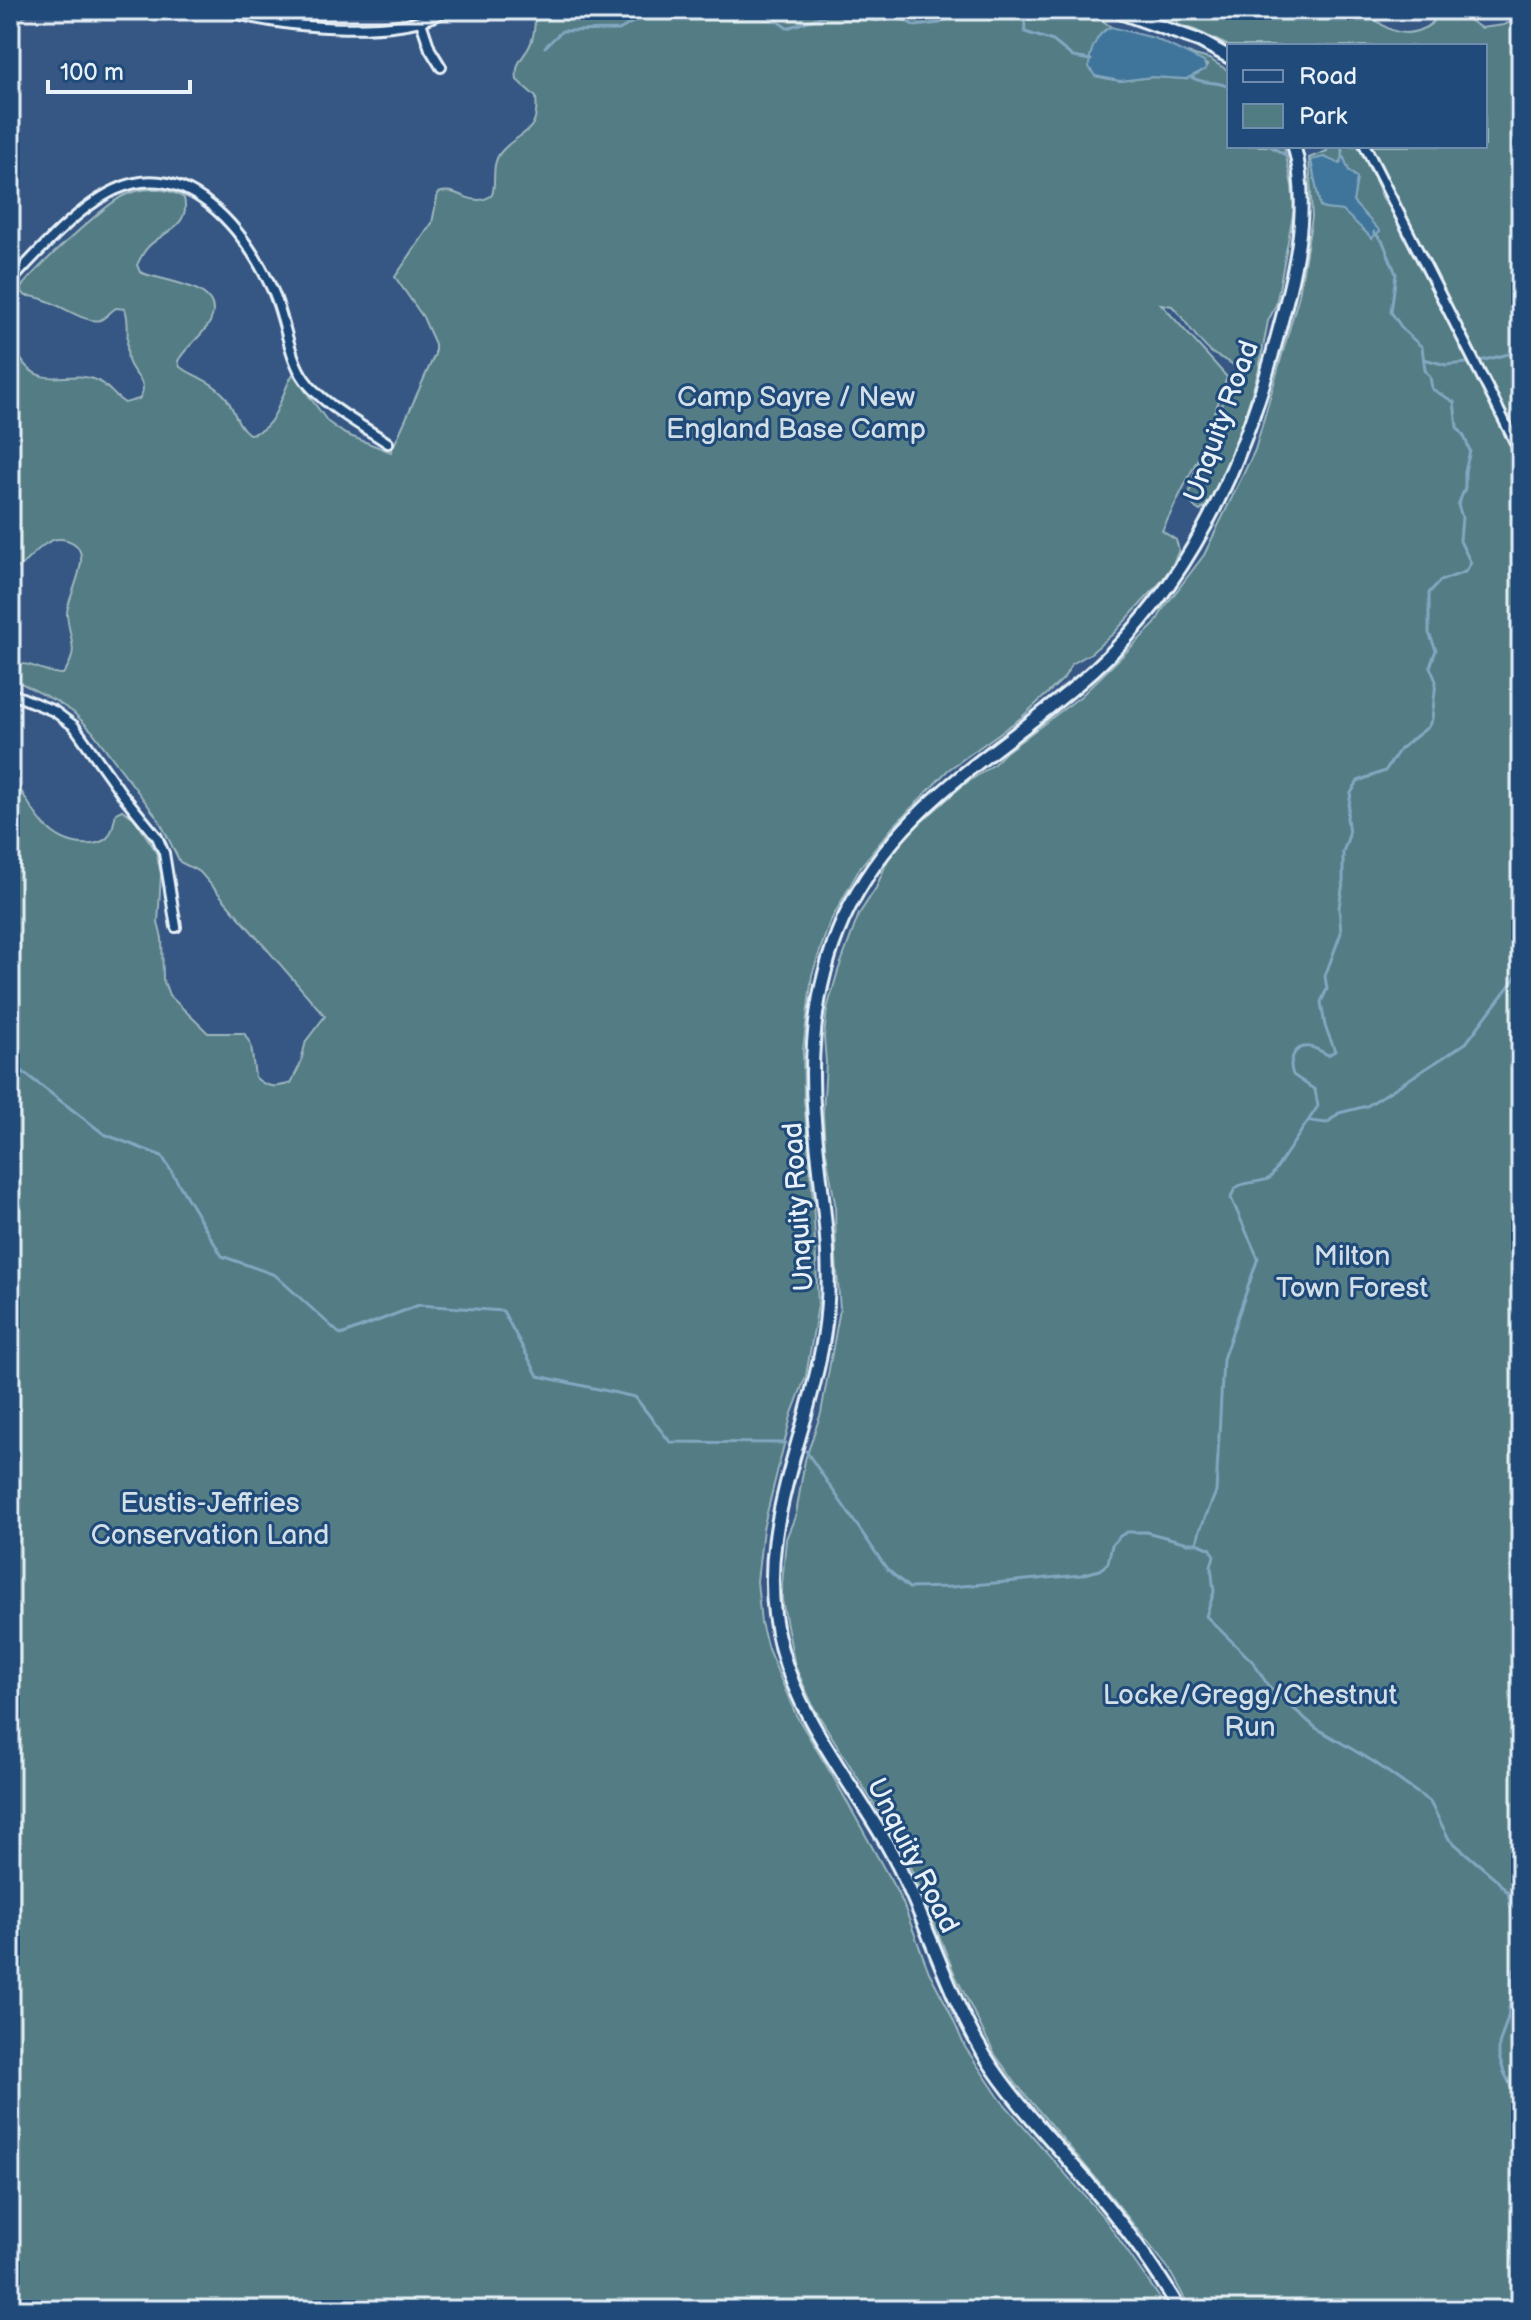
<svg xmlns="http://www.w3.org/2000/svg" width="1531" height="2320" font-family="'Balsamiq Sans',sans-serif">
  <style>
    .green { fill: #527c84; stroke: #9db6be; stroke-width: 2; fill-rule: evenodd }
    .water { fill: #3f759b; stroke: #83a7c0; stroke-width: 2 }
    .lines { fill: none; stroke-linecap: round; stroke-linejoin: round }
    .stream { stroke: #83a7c0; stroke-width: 3 }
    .street-casing { stroke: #e8f1f8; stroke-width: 14 }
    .secondary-casing { stroke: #e8f1f8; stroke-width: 17 }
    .street { stroke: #1f4a7a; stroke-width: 8 }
    .secondary { stroke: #1f4a7a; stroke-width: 11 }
    .labels { text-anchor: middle; stroke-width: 6; stroke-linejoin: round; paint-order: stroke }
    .park-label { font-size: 28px; fill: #d2dfe7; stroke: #1f4a7a }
    .street-label { font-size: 28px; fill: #e8f1f8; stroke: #1f4a7a }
  </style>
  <rect width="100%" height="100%" fill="#365784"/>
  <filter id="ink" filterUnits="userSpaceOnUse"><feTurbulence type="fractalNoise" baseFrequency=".0125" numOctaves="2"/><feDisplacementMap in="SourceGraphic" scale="16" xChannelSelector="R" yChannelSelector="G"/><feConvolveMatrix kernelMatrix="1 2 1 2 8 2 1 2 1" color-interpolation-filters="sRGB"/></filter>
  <g filter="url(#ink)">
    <!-- green -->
    <path class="green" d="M535 10H1089L1111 27C1090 35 1094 57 1095 76L1120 81 1152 77 1186 79 1202 71 1207 65 1187 53 1209 59 1229 71V146H1284L1292 186 1294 209 1276 305 1268 321 1259 369 1243 423 1218 486 1206 506 1200 511C1194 508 1191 504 1190 497 1188 480 1214 420 1222 403 1227 394 1241 381 1237 370 1233 361 1220 359 1212 353 1195 339 1187 321 1172 306L1161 304 1227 377 1201 452 1162 531 1176 540 1179 550 1172 566 1160 583 1114 633 1091 653 1072 664 1063 679 1022 717 948 770 893 827 861 866 829 924 812 975 803 1050 804 1100 813 1198 818 1305 806 1376 791 1416 763 1529 757 1581 761 1623 768 1649 796 1715 835 1780 902 1901 929 1972 948 2008 965 2047 1000 2099 1105 2219 1168 2310H10V773C31 805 47 848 92 844 112 842 112 830 116 813L122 810 134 818 156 851 161 874 158 923 162 938 163 979 169 995 208 1033H244L251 1045 255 1077C266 1088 276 1088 291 1083L300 1065 306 1041 325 1016 200 872 180 862 159 820 92 731 73 712 54 700 15 680 11 668C25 656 45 675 63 674 81 650 69 640 67 614 66 595 103 544 61 539 43 537 27 565 10 573V319C22 332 12 351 25 365 46 389 71 369 96 380 107 384 114 397 125 403L139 399C151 381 132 376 128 360 125 343 131 324 125 309L116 308C111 311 105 318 100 320 83 325 50 295 26 296L20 290C27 275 108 202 125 195 143 187 168 187 184 198 191 227 163 231 148 247 143 252 140 259 137 265L140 272C161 282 228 284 210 322 202 337 186 346 178 361L180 367C194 376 213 382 224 395 235 408 235 424 249 434 277 432 280 394 293 374L328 422 345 434 391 452 435 354V344L423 317 395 277 432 223 438 193C456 185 473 210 492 195 497 181 490 165 501 152 519 130 540 137 536 97L517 80C515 65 520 61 528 49 535 37 535 24 535 10Z
      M1133 10H1364C1381 26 1399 40 1422 29 1432 25 1436 20 1438 10H1461L1463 16 1481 28 1504 25 1521 17V442L1371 146H1485V46H1229L1195 30Z
      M1328 146H1358L1379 188 1380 194 1389 207 1521 466V2310H1191L1168 2268 1110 2195 1017 2085 994 2053 955 1975 918 1884 899 1844 814 1708 795 1666 782 1600V1585L786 1539 796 1514 805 1460 821 1413 840 1309 836 1258 835 1203 825 1147 823 1114 826 1063 824 1037 827 1009 838 971 859 914 876 888 888 859 910 832 962 786 993 765 1006 752 1081 696 1155 624 1163 609 1204 555 1255 450 1299 295 1312 217 1309 158 1327 151ZM1324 157 1338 164 1344 158 1349 171 1357 178 1353 202 1379 231 1372 238 1343 210 1325 209 1320 206 1311 161Z"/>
    <!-- water -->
    <path class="water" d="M1111 27 1154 38 1204 62 1206 69 1186 79 1152 77 1120 81 1095 76 1089 67C1089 52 1097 32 1111 27Z
      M1343 156 1349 171 1357 178 1353 202 1380 231 1372 238 1343 211 1325 209 1320 206 1311 160 1324 157 1340 164Z"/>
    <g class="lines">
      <!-- stream -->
      <path class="stream" d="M762 10 787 28 842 10
        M848 10 875 21 899 17 915 26 940 23 958 10
        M1024 10 1025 32 1053 41 1073 57 1091 60
        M545 47 562 31 619 30 654 10
        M1191 77C1203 85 1217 80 1229 87
        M1270 146 1287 156
        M1341 146 1343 156
        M1424 359 1446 365 1467 363
        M1480 361 1521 351
        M10 1062 104 1134 162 1156 222 1256 275 1275 341 1335 419 1305 503 1311 538 1376 635 1397 670 1442 786 1443
        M1310 1121 1327 1123 1339 1113 1367 1106 1466 1043 1521 970
        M806 1451 887 1569 909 1588 951 1587 1081 1575 1100 1570 1108 1563 1112 1545 1120 1536 1127 1532H1146L1188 1543H1197L1211 1549 1214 1556 1211 1566 1214 1592 1206 1616 1253 1662 1269 1687 1316 1728 1374 1762 1430 1802 1449 1839 1495 1878 1508 1893 1513 1916 1521 1933
        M1197 1543 1200 1530 1216 1492 1223 1359 1258 1258 1231 1198C1236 1177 1255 1186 1270 1178L1318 1106 1315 1090 1293 1075C1288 1062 1293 1045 1310 1047 1316 1048 1322 1052 1328 1055L1335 1051 1325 1026 1321 1002 1327 989 1325 976 1341 933 1339 907 1343 883V852L1349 835 1347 817 1351 793 1358 781 1385 771 1400 749 1428 727 1432 719 1436 681 1430 667 1436 650 1429 633V593L1440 581 1465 572 1471 563 1460 541 1462 517 1458 505 1465 488V471L1470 451 1464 436 1457 427 1454 402 1432 389 1430 377 1425 370 1422 347 1404 331 1391 312 1396 274 1383 242 1374 232
        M1521 1963 1514 1970 1508 2017 1499 2045V2057L1504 2072 1521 2107
        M1508 2017 1521 2024"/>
      <defs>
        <path id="street" d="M226 10C272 28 405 39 446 10
          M10 11 23 10
          M421 22 430 49 441 67
          M1365 146 1521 454
          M10 282C38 252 77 208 115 190 187 156 245 231 272 289 285 316 288 357 305 380 322 404 363 426 388 443
          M10 693 54 711 74 726 122 794 157 837 164 853 176 927"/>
        <path id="secondary" d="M1113 10 1200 41 1229 57
          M1180 2310C1153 2264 1121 2221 1086 2180 1052 2140 1013 2101 985 2056 944 1989 925 1911 886 1843 850 1780 800 1720 781 1648 751 1536 807 1443 824 1335 836 1259 819 1188 814 1113 809 1048 816 981 843 920 898 800 1002 754 1094 670 1188 584 1239 473 1273 352 1291 286 1313 214 1294 146"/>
      </defs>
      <!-- street casing -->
      <use href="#street" class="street-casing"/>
      <!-- secondary casing -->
      <use href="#secondary" class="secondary-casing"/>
      <!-- street -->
      <use href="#street" class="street"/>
      <!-- secondary -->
      <use href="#secondary" class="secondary"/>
    </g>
  </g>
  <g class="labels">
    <!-- park labels -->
    <g class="park-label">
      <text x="796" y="406">Camp Sayre / New<tspan x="796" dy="32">England Base Camp</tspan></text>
      <text x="1352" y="1265">Milton<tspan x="1352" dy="32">Town Forest</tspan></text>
      <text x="210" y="1512">Eustis-Jeffries<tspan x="210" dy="32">Conservation Land</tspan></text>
      <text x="1250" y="1704">Locke/Gregg/Chestnut<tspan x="1250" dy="32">Run</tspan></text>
    </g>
    <!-- street labels -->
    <g class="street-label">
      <text transform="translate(1220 421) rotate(-70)" y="10">Unquity Road</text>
      <text transform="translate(797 1207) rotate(-94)" y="10">Unquity Road</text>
      <text transform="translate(914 1855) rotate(63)" y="10">Unquity Road</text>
    </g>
  </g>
  <!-- margin -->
  <rect width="1531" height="2320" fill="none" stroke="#1f4a7a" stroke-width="40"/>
  <rect x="20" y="20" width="1491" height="2280" fill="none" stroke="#e8f1f8" stroke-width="3" filter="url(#ink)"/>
  <!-- legend -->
  <rect x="1227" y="44" width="260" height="104" fill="#1f4a7a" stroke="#6f8dac" stroke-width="2"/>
  <rect x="1243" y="70" width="40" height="12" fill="#1f4a7a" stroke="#6f8dac" stroke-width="2"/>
  <text x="1299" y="84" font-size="24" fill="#e8f1f8">Road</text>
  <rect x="1243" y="104" width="40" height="24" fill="#527c84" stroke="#6f8dac" stroke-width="2"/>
  <text x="1299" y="124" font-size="24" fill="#e8f1f8">Park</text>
  <!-- scale -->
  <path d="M48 80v12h142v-12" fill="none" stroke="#e8f1f8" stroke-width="4"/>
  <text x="60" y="80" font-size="24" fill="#e8f1f8" stroke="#1f4a7a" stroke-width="6" paint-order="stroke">100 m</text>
</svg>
